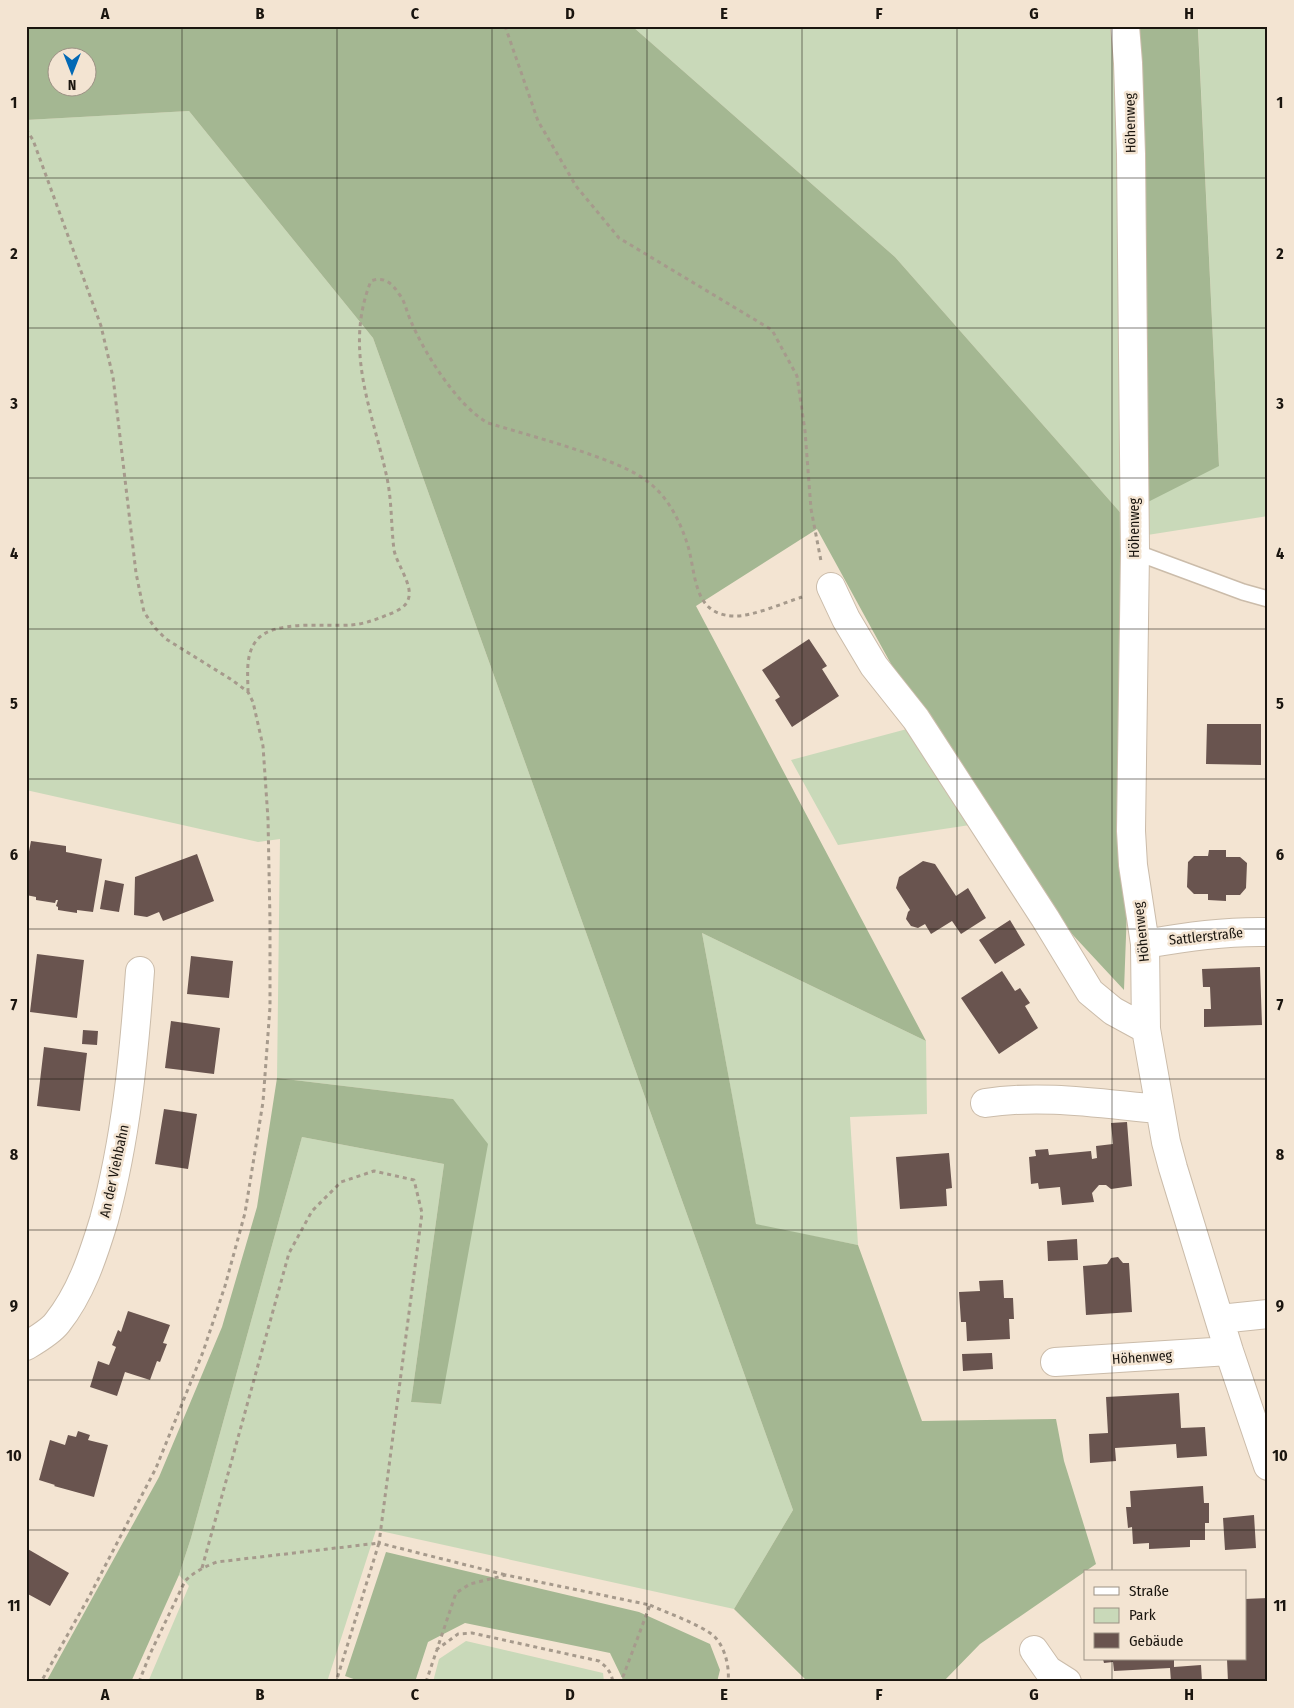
<svg xmlns="http://www.w3.org/2000/svg" width="1294" height="1708" font-family="'Fira Sans Condensed',sans-serif">
  <style>
    .green { fill: #c9d9b9 }
    .forest { fill: #a4b792; fill-rule: evenodd }
    .building { fill: #69544f }
    .lines { fill: none; stroke-linecap: round; stroke-linejoin: round }
    .lane-casing { stroke: #cbbcaa; stroke-width: 18 }
    .street-casing { stroke: #cbbcaa; stroke-width: 30 }
    .path { stroke: #a69a8c; stroke-width: 3; stroke-dasharray: 4 4; stroke-linecap: butt }
    .lane { stroke: #fff; stroke-width: 15 }
    .street { stroke: #fff; stroke-width: 28 }
    .grid { fill: none; stroke: #1a150f; stroke-width: 1; stroke-opacity: 0.55 }
    .labels { text-anchor: middle; stroke-width: 5; stroke-linejoin: round; paint-order: stroke }
    .street-label { font-size: 14px; fill: #1a150f; stroke: #f3e4d2 }
    .neatline { fill: none; stroke: #1a150f; stroke-width: 2 }
    .grid-label { font-size: 16px; text-anchor: middle; font-weight: bold; fill: #1a150f }
  </style>
  <rect width="100%" height="100%" fill="#f3e4d2"/>
  <!-- green -->
  <path class="green" d="M632 26H1119L1219 466 1198 26H1268V516L1141 536 895 257Z
    M189 111 373 338 793 1510 734 1609 376 1530 327 1682H148L189 1586 179 1575 191 1538 302 1137 444 1164 411 1402 441 1404 453 1099 277 1078 280 839 258 842 26 790V120Z
    M907 729 970 825 838 845 791 760Z
    M702 933 926 1041 927 1114 850 1117 858 1245 756 1225Z
    M466 1641 603 1673 604 1682H433L439 1659Z"/>
  <!-- forest -->
  <path class="forest" d="M26 26H632L895 257 1141 536 1124 990 992 848 817 529 696 606 926 1041 702 933 756 1224 858 1245 922 1421 1056 1419 1064 1461 1096 1564 980 1644 943 1682H808L734 1609 793 1510 373 338 189 111 26 120ZM58 58H88V88H58Z
    M1119 26H1198V29L1219 466 1144 504Z
    M277 1078 453 1099 488 1144 441 1404 411 1402 444 1164 302 1137 191 1538 179 1575 131 1682H46L159 1477 222 1327 257 1207Z
    M386 1552 639 1612 710 1644 720 1670 717 1682H624L610 1653 465 1623 428 1642 415 1682H362L345 1676Z"/>
  <!-- building -->
  <path class="building" d="M809 639 827 666 822 669 839 696 792 727 775 700 780 697 762 670Z
    M1207 724H1261V765L1206 764Z
    M31 841 66 846V852L102 859 93 912 77 910V913L58 910V907L56 906 58 900H56L55 903 36 900V897L26 895V867Z
    M1209 850H1226V857H1240L1247 863 1246 888 1240 895H1226V901L1208 900V894H1194L1187 887 1188 862 1194 856H1208Z
    M197 854 214 901 163 921 159 912 147 917 134 915 135 877Z
    M923 861 935 864 956 896 968 888 986 918 961 934 952 921 931 934 925 924 918 928 911 926 906 919 908 912 910 910 896 888 899 877Z
    M105 880 124 884 119 912 100 909Z
    M1010 920 1025 945 995 964 979 940Z
    M37 954 84 960 77 1018 30 1012Z
    M191 956 233 961 229 998 187 994Z
    M1260 967 1262 1025 1204 1027V1009H1211L1210 987H1203L1202 969Z
    M1002 971 1015 991 1020 988 1030 1003 1025 1006 1038 1028 999 1054 961 998Z
    M171 1021 220 1028 214 1074 165 1068Z
    M83 1030 98 1031 97 1045 82 1044Z
    M44 1047 87 1053 80 1111 37 1106Z
    M164 1109 197 1114 188 1169 155 1164Z
    M1127 1122 1132 1186 1111 1189 1106 1185H1099L1092 1193 1094 1202 1062 1205 1060 1187 1039 1189 1038 1183 1031 1184 1029 1157 1036 1156 1035 1150 1048 1149 1049 1155 1091 1151 1092 1159 1097 1158 1096 1146 1113 1144 1111 1123Z
    M949 1153 952 1188 946 1189 947 1206 900 1209 896 1157Z
    M1077 1239 1078 1260 1048 1261 1047 1241Z
    M1118 1257 1123 1263H1129L1132 1312 1086 1315 1083 1266 1107 1264 1111 1258Z
    M1003 1280 1004 1298H1013L1014 1319H1009L1010 1339 967 1341 966 1322H961L959 1292 980 1291 979 1281Z
    M128 1311 170 1325 163 1343 167 1344 160 1362 157 1361 150 1380 125 1372 117 1396 90 1387 98 1361 109 1365 116 1347 112 1345 118 1330 121 1332Z
    M992 1353 993 1369 963 1371 962 1354Z
    M1179 1393 1181 1428 1205 1427 1207 1456 1177 1458 1176 1444 1115 1448 1116 1461 1090 1463 1089 1434 1108 1433 1106 1397Z
    M78 1431 90 1435 88 1440 108 1445 94 1497 54 1486 55 1485 39 1480 50 1440 65 1445 68 1435 76 1437Z
    M1203 1486 1204 1503H1209V1523H1205V1540H1190V1547L1149 1549V1543L1133 1544 1132 1527 1128 1528 1126 1507H1131L1130 1491Z
    M1254 1515 1256 1548 1225 1550 1223 1518Z
    M26 1548 69 1573 50 1606 26 1593Z
    M1268 1598V1682H1228L1227 1659H1245V1599Z
    M1103 1659H1174V1667L1201 1665 1202 1682H1171L1170 1668 1114 1671 1113 1662 1104 1663Z"/>
  <g class="lines">
    <defs>
      <path id="lane" d="M1135 552 1243 592 1268 599"/>
      <path id="street" d="M1125 26 1128 63 1131 154 1135 552 1131 831 1133 865 1145 944 1146 1029 1166 1142 1173 1168 1229 1351 1268 1466
        M831 587 846 619 874 666 916 719 1045 918 1090 992 1113 1011 1146 1029
        M1145 944C1186 937 1226 931 1268 932
        M985 1103C1043 1094 1102 1104 1160 1109
        M1220 1319 1268 1314
        M26 1346C36 1340 50 1332 57 1323 81 1293 93 1256 104 1220 126 1139 134 1055 140 971
        M1055 1362 1229 1351
        M1034 1650 1048 1670 1067 1682"/>
    </defs>
    <!-- lane casing -->
    <use href="#lane" class="lane-casing"/>
    <!-- street casing -->
    <use href="#street" class="street-casing"/>
    <!-- path -->
    <path class="path" d="M505 26 538 121 576 186 619 238 772 330 797 376 805 431 811 509 821 561
      M26 129 33 140 101 326 113 377 136 573 144 612 155 628 166 639 232 680 248 692 253 702 263 746 268 819 270 921V1007L263 1102 245 1213 225 1286 203 1352 156 1468 90 1595 41 1682
      M248 692C248 676 245 655 256 641 272 619 327 627 351 625 364 624 375 620 387 615 395 612 405 608 408 600 414 586 397 565 394 550 391 526 392 502 387 478 373 412 343 350 371 281 384 276 392 283 399 294 405 301 406 310 410 319 423 351 457 406 488 423 521 433 555 442 589 454 611 462 635 470 653 486 669 500 679 520 686 540 697 569 690 614 733 616 752 617 783 603 802 597
      M202 1568 289 1253 312 1211 341 1182 374 1171 414 1180 422 1213 379 1543 506 1575
      M650 1605C669 1614 692 1621 710 1633 724 1642 730 1666 728 1682
      M436 1650 458 1634 472 1633 599 1661C607 1667 611 1672 613 1682
      M139 1682 150 1654 185 1581C194 1572 204 1567 217 1562L379 1543 336 1682
      M426 1682 456 1593 470 1584 506 1575 650 1605 621 1682"/>
    <!-- lane -->
    <use href="#lane" class="lane"/>
    <!-- street -->
    <use href="#street" class="street"/>
  </g>
  <!-- grid -->
  <path class="grid" d="M182 26V1682M337 26V1682M492 26V1682M647 26V1682M802 26V1682M957 26V1682M1112 26V1572M26 178H1268M26 328H1268M26 478H1268M26 629H1268M26 779H1268M26 929H1268M26 1079H1268M26 1230H1268M26 1380H1268M26 1530H1268M1112 1659V1682"/>
  <g class="labels">
    <!-- street labels -->
    <g class="street-label">
      <text transform="translate(1130 123) rotate(-91)" y="5">Höhenweg</text>
      <text transform="translate(1134 528) rotate(-90)" y="5">Höhenweg</text>
      <text transform="translate(1141 932) rotate(-96)" y="5">Höhenweg</text>
      <text transform="translate(1206 936) rotate(-6)" y="5">Sattlerstraße</text>
      <text transform="translate(114 1171) rotate(-78)" y="5">An der Viehbahn</text>
      <text transform="translate(1142 1357) rotate(-4)" y="5">Höhenweg</text>
    </g>
  </g>
  <!-- border -->
  <rect width="1294" height="1708" fill="none" stroke="#f3e4d2" stroke-width="55"/>
  <!-- legend -->
  <rect x="1084" y="1570" width="162" height="90" fill="#f3e4d2" stroke="#9c9184"/>
  <rect x="1094" y="1587" width="25" height="8" fill="#ffffff" stroke="#9c9184"/>
  <text x="1129" y="1596" font-size="15" fill="#1a150f">Straße</text>
  <rect x="1094" y="1608" width="25" height="15" fill="#c9d9b9" stroke="#9c9184"/>
  <text x="1129" y="1620" font-size="15" fill="#1a150f">Park</text>
  <rect x="1094" y="1633" width="25" height="15" fill="#69544f" stroke="#9c9184"/>
  <text x="1129" y="1646" font-size="15" fill="#1a150f">Gebäude</text>
  <!-- north arrow -->
  <g transform="translate(72 72) rotate(180)"><circle r="24" fill="#f3e4d2" stroke="#9c9184"/>
  <path d="M0-4L9 19L0 12L-9 19Z" fill="#0269b5"/>
  <text y="-8" font-size="14" font-weight="bold" text-anchor="middle" fill="#1a150f">N</text>
  </g>
  <rect x="28" y="28" width="1238" height="1652" class="neatline"/>
  <g class="grid-label">
    <text x="105" y="19">A</text>
    <text x="260" y="19">B</text>
    <text x="415" y="19">C</text>
    <text x="570" y="19">D</text>
    <text x="724" y="19">E</text>
    <text x="879" y="19">F</text>
    <text x="1034" y="19">G</text>
    <text x="1189" y="19">H</text>
    <text x="14" y="108">1</text>
    <text x="1280" y="108">1</text>
    <text x="14" y="259">2</text>
    <text x="1280" y="259">2</text>
    <text x="14" y="409">3</text>
    <text x="1280" y="409">3</text>
    <text x="14" y="559">4</text>
    <text x="1280" y="559">4</text>
    <text x="14" y="709">5</text>
    <text x="1280" y="709">5</text>
    <text x="14" y="860">6</text>
    <text x="1280" y="860">6</text>
    <text x="14" y="1010">7</text>
    <text x="1280" y="1010">7</text>
    <text x="14" y="1160">8</text>
    <text x="1280" y="1160">8</text>
    <text x="14" y="1311">9</text>
    <text x="1280" y="1311">9</text>
    <text x="14" y="1461">10</text>
    <text x="1280" y="1461">10</text>
    <text x="14" y="1611">11</text>
    <text x="1280" y="1611">11</text>
    <text x="105" y="1700">A</text>
    <text x="260" y="1700">B</text>
    <text x="415" y="1700">C</text>
    <text x="570" y="1700">D</text>
    <text x="724" y="1700">E</text>
    <text x="879" y="1700">F</text>
    <text x="1034" y="1700">G</text>
    <text x="1189" y="1700">H</text>
  </g>
</svg>
